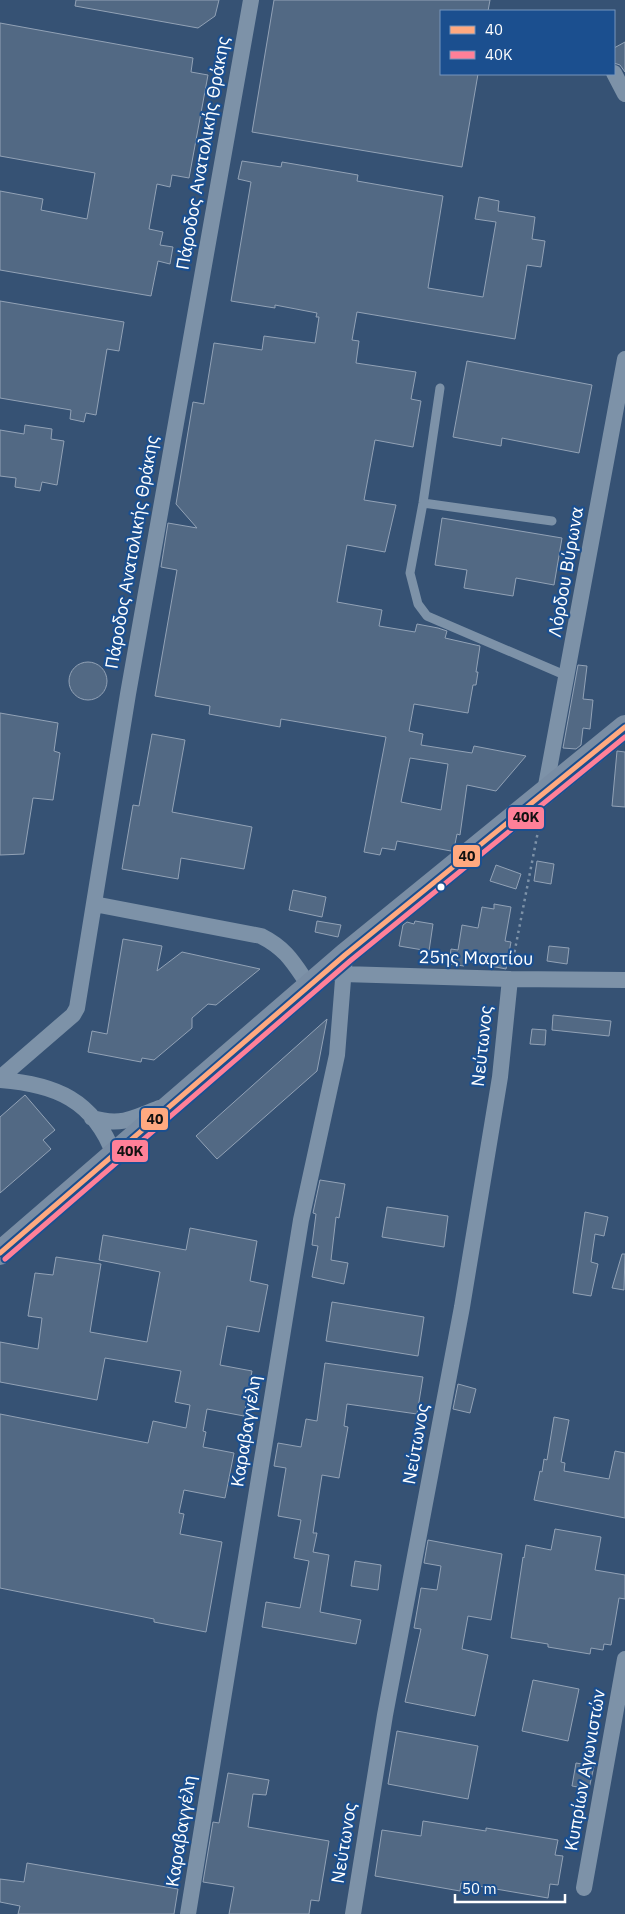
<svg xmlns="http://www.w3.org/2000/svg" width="625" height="1914" font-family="'IBM Plex Sans',sans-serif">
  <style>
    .building { fill: #526984; stroke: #92a2b6; fill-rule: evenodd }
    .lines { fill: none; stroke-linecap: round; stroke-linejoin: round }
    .path { stroke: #7d92a8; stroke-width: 2.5; stroke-dasharray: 2.5 4; stroke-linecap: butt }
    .service { stroke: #7d92a8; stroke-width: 9 }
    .minor { stroke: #7d92a8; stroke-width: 16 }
    .secondary { stroke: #798da4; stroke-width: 24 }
    .bus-1-casing { stroke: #1b4f8f; stroke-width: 9 }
    .bus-2-casing { stroke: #1b4f8f; stroke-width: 9 }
    .bus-1 { stroke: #ffa980; stroke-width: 5 }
    .bus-2 { stroke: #ff8098; stroke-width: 5 }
    .bus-dot { fill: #fff; stroke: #1b4f8f; stroke-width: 2 }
    .labels { text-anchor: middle; stroke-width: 4.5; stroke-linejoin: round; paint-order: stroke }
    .street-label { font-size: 18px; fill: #fff; stroke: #1b4f8f }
    .line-badge { stroke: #1b4f8f; stroke-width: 2 }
    .pale-badge-label { font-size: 14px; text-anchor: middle; font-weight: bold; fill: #111 }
  </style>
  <rect width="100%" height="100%" fill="#365274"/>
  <!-- building -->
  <path class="building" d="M76 0H219L215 16 198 28 75 6Z
    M274 0H490L488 11H441V74H478L462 167 252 132Z
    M0 23 193 58 191 72 208 75 189 178 172 175 170 187 157 184 149 229 163 232 160 245 173 247 170 264 158 261 151 296 0 270V191L43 199 41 210 87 219 95 173 0 156Z
    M625 42V72L620 65 614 63V48Z
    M242 161 281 167 282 162 358 175 357 181 443 196 428 288 483 297 496 222 475 219 479 197 499 201 498 211 535 217 532 239 545 241 541 267 527 265 515 339 357 312 352 340 359 341 356 363 416 372 411 399 421 401 413 447 375 440 364 500 396 505 385 552 347 545 337 602 382 610 379 626 415 632 417 624 438 628 447 631 445 638 480 646 476 672H478L476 685H473L468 713 414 704 409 731 423 734 421 745 472 753 474 746 526 756 496 791 467 785 460 835 457 834 454 849 451 851 397 841 395 850 382 848 380 855 364 852 386 737 281 719 280 727 209 714 210 706 155 696 177 570 161 567 168 523 197 528 176 504 193 402 204 404 214 343 262 350 264 336 315 343 319 317H316L317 313 275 305V308L231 301 251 182 238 179ZM410 758 448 764 441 810 401 802Z
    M0 301 124 322 119 351 107 349 96 415 86 413 84 422 70 419 71 410 0 398Z
    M467 361 592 385 579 453 502 438 501 446 453 437Z
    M25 425 52 429 51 439 64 441 57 485 42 482 40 491 15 487 16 478 0 476V430L24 434Z
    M442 518 562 538 554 585 516 578 513 596 464 588 467 570 435 565Z
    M69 681a19 19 0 1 1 38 0a19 19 0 1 1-38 0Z
    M578 665 587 666 583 699 593 700 590 729 583 728 581 745 576 749 563 748Z
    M0 713 58 723 54 751 60 753 53 800 33 798 24 854 0 855Z
    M152 734 185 740 172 812 252 827 244 869 181 858 178 879 122 869 133 805 139 806Z
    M617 751 625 752V807L612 806Z
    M537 861 554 864 551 884 534 881Z
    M496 865 521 874 516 889 490 881Z
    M293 890 326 897 322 917 289 910Z
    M494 904 511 907 505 941 511 942 506 969 465 961 464 966 449 964 451 949 458 950 462 925 478 928 482 907 494 909Z
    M317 921 341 925 338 937 315 932Z
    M415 921 433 924 429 951 399 946 403 925 407 922 414 924Z
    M123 939 162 946 157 971 182 952 260 969 216 1005 208 1004 192 1018V1028L154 1060 142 1058 141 1062 88 1052 92 1031 107 1034Z
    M549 946 569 948 567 964 547 961Z
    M553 1015 611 1021 609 1036 552 1030Z
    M327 1019 317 1071 217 1159 196 1136Z
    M532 1029 546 1030 545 1045 530 1044Z
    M25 1095 55 1130 43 1140 51 1149 0 1193V1117Z
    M320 1180 345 1184 339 1218 336 1217 331 1260 348 1263 344 1284 312 1277 318 1246 312 1245 316 1214 313 1213Z
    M387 1207 448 1216 444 1247 382 1237Z
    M585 1212 608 1217 604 1236 595 1234 591 1262 598 1264 591 1296 573 1293Z
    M190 1228 257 1241 250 1281 268 1285 259 1332 227 1326 220 1365 252 1371 244 1416 207 1409 203 1431 206 1432 203 1447 234 1453 225 1498 184 1490 179 1513 184 1514 180 1534 222 1542 206 1632 154 1622V1619L0 1588V1414L148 1443 153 1421 186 1428 190 1405 175 1402 181 1371 105 1358 97 1400 0 1382V1342L38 1349 42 1318 28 1316 35 1273 53 1275 56 1257 101 1264 90 1332 147 1342 160 1272 99 1260 103 1235 186 1250Z
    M622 1254H625L624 1290 612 1288Z
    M332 1302 424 1317 418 1356 326 1341Z
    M325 1363 423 1377 417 1414 347 1404 344 1426 348 1427 339 1478 322 1475 313 1533H317L313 1552 329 1555 320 1612 361 1620 356 1644 262 1627 266 1602 300 1608 309 1561 294 1558 301 1520 278 1516 286 1468 274 1466 278 1443 301 1447 306 1419 317 1421Z
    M458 1384 476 1389 470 1413 453 1409Z
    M554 1417 569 1420 561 1462 565 1463 564 1471 609 1479 615 1451 625 1453V1518L534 1500 540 1471 542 1472 544 1459 547 1460Z
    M555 1529 601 1537 595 1570 625 1575V1599L619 1598 611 1645 604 1644 603 1650 591 1648 590 1654 548 1647V1644L511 1638 523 1557 524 1558 526 1545 551 1550Z
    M428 1540 502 1554 491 1620 468 1616 462 1649 488 1655 475 1716 405 1702 421 1629 414 1628 421 1588 437 1590 441 1566 424 1563Z
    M355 1561 381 1565 378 1590 351 1586Z
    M533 1680 579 1689 568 1741 522 1731Z
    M397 1731 478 1746 468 1799 388 1784Z
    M576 1763 594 1766 589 1789 572 1786Z
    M228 1773 269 1780 266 1795 253 1794 248 1827 329 1841 319 1901 311 1900 309 1914H229L234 1887 203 1882 213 1822 219 1823Z
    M423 1821 486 1831V1828L558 1840 555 1855 563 1856 558 1885 550 1884 548 1898 461 1883 460 1891 375 1876 382 1830 421 1836Z
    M27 1863 178 1889 174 1914H18L20 1906 0 1902V1879L24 1882Z"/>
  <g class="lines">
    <!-- path -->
    <path class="path" d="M512 965 540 821"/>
    <!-- service -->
    <path class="service" d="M440 388 423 503 410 573 418 604 427 616 567 676
      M423 503 552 521"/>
    <!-- minor -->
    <path class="minor" d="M614 73 625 94
      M545 791 625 359
      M94 904 261 936C287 949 294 964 310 987
      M332 972 343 974 510 979 625 980
      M0 1078 73 1015 77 1008 128 694 251 0
      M0 1080C55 1084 94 1100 114 1155
      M92 1118C120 1126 133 1119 159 1108
      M584 1888 625 1659
      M188 1914 301 1220 337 1055 345 955
      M353 1914 385 1715 462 1307 500 1077 510 979"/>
    <!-- secondary -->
    <path class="secondary" d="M0 1253 345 955 625 727"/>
    <defs>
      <path id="bus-1" d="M0 1253 345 955 625 727"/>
      <path id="bus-2" d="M5 1259 350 961 625 737"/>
    </defs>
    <!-- bus-1 casing -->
    <use href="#bus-1" class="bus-1-casing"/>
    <!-- bus-2 casing -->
    <use href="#bus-2" class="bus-2-casing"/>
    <!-- bus-1 -->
    <use href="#bus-1" class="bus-1"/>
    <!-- bus-2 -->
    <use href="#bus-2" class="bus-2"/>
  </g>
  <!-- markers -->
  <circle class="bus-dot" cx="441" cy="887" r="4.5"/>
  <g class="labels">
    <!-- street labels -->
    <g class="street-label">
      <text transform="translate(203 153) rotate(-80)" y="6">Πάροδος Ανατολικής Θράκης</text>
      <text transform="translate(132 552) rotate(-80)" y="6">Πάροδος Ανατολικής Θράκης</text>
      <text transform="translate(566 572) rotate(-80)" y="6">Λόρδου Βύρωνα</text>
      <text transform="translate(476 958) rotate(1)" y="6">25ης Μαρτίου</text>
      <text transform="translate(482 1046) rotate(-84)" y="6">Νεύτωνος</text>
      <text transform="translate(246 1431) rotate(-81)" y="6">Καραβαγγέλη</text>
      <text transform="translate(416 1444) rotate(-80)" y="6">Νεύτωνος</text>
      <text transform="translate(585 1770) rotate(-80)" y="6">Κυπρίων Αγωνιστών</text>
      <text transform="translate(181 1831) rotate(-81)" y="6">Καραβαγγέλη</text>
      <text transform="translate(344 1843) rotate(-81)" y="6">Νεύτωνος</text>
    </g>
  </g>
  <g class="line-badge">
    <rect x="507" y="806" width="38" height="24" rx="5" fill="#ff8098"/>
    <rect x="452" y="844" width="29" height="24" rx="5" fill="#ffa980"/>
    <rect x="140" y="1107" width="29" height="24" rx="5" fill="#ffa980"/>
    <rect x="111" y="1139" width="38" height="24" rx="5" fill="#ff8098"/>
  </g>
  <g class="pale-badge-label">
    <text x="526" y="822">40Κ</text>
    <text x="467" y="861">40</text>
    <text x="155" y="1124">40</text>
    <text x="130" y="1156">40Κ</text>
  </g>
  <!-- legend -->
  <rect x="440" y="10" width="175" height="65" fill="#1b4f8f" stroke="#7695bc"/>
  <rect x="450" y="26" width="25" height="8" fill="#ffa980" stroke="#7695bc"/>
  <text x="485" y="35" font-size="15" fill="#ffffff">40</text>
  <rect x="450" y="51" width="25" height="8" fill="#ff8098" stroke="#7695bc"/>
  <text x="485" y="60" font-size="15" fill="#ffffff">40Κ</text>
  <!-- scale -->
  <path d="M455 1894v8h110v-8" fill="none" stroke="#ffffff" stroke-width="2.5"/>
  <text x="462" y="1894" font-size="15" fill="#ffffff" stroke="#1b4f8f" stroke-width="4" paint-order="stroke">50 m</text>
</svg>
